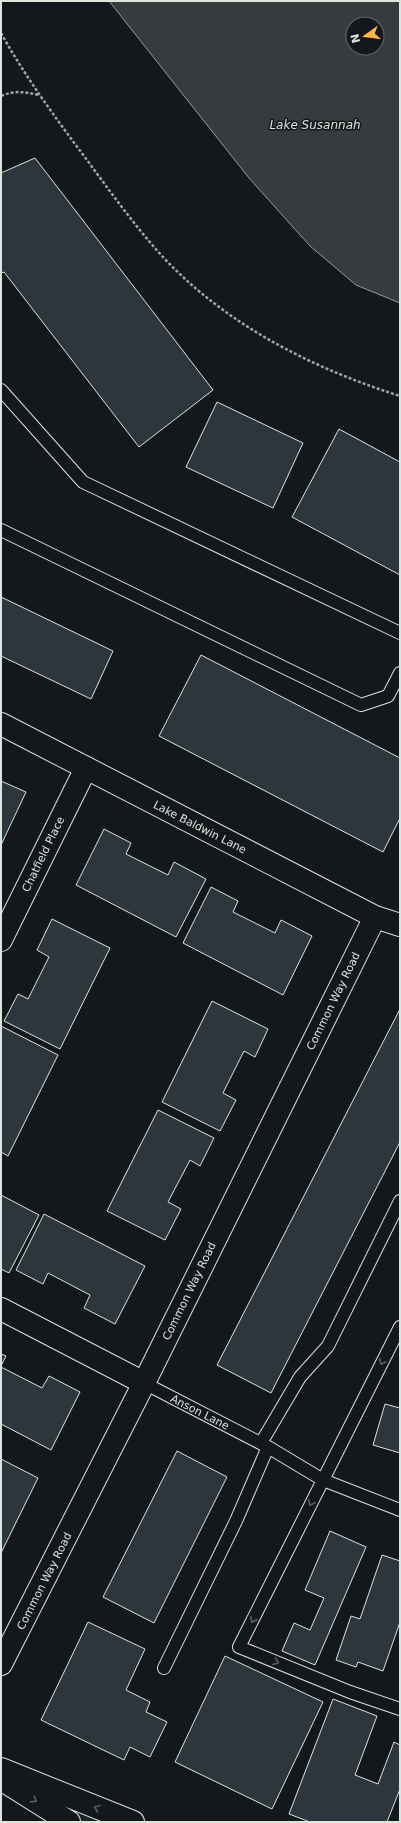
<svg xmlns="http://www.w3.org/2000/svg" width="401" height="1823" font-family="'DejaVu Sans',sans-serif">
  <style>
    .green { fill: #202428; stroke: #939e99 }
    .water { fill: #363b3e; stroke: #939e99; fill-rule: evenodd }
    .building { fill: #2c363c; stroke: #d8e6dc }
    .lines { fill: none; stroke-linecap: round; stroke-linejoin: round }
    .lane-casing { stroke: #d8e6dc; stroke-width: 14 }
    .street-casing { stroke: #d8e6dc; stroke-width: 24 }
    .secondary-casing { stroke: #d8e6dc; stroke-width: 24 }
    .path { stroke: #9da8a2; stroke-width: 2.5; stroke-dasharray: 3 2; stroke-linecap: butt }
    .lane { stroke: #14181c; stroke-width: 12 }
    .street { stroke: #14181c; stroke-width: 22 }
    .secondary { stroke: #14181c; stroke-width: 22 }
    .oneway { stroke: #59605f }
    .labels { text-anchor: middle; stroke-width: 3; stroke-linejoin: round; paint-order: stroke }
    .street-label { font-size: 11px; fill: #d8e6dc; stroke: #14181c }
    .water-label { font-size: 12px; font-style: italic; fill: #d8e6dc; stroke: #14181c }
  </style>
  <rect width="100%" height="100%" fill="#14181c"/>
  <!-- green -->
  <path class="green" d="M19 1780 107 1822H80Z"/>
  <!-- water -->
  <path class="water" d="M109 1H400V303L356 285 310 246 249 178ZM353 24H377V48H353Z"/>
  <!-- building -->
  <path class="building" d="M35 158 213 390 139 447 4 272 1 273V173Z
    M217 402 303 443 273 508 186 467Z
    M339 429 400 462V575L292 517Z
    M1 597 113 651 91 699 1 656Z
    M201 655 400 758V818L383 852 159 736Z
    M1 781 26 792 1 845Z
    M104 829 131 843 126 854 168 875 174 862 206 879 176 937 76 885Z
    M211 887 238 901 233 912 275 933 281 920 312 936 283 995 183 943Z
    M52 919 110 948 60 1049 4 1021 18 994 28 999 49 957 37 950Z
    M212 1001 268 1029 255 1057 244 1051 223 1093 236 1100 220 1131 162 1102Z
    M400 1009V1142L271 1393 217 1365Z
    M1 1026 58 1055 8 1156 1 1152Z
    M158 1110 214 1138 200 1166 190 1160 168 1202 181 1209 165 1240 107 1211Z
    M1 1195 39 1215 9 1273 1 1269Z
    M44 1214 145 1266 115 1324 84 1308 90 1295 48 1273 43 1284 16 1270Z
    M1 1354 6 1356 1 1366Z
    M1 1367 42 1388 49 1376 80 1392 51 1450 1 1424Z
    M385 1404 400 1408V1453L373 1445Z
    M177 1451 227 1477 154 1623 103 1597Z
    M1 1459 38 1478 1 1553Z
    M330 1531 366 1547 315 1665 282 1651 294 1623 310 1630 324 1598 305 1590Z
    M382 1555 400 1561V1622L383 1671 358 1662 356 1667 336 1660 351 1616 360 1619Z
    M88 1622 145 1649 126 1690 150 1702 146 1712 167 1722 150 1757 130 1747 124 1760 41 1720Z
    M225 1656 323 1702 272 1809 175 1762Z
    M333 1699 377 1716 355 1775 378 1784 394 1742 400 1745V1789L387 1822H310L289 1814Z"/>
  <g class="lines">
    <defs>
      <path id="lane" d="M1 390 83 482 400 633
        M1 530 361 705 388 696 400 673
        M400 1327 239 1647 350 1692 400 1709
        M144 1383 268 1447 323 1480 400 1510
        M261 1443 300 1377 328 1346 400 1201
        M164 1668 236 1521 268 1447"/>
      <path id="street" d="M1 940 86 768
        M1 1309 144 1383"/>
      <path id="secondary" d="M1 724 375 917 400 925
        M1 1664 144 1383 375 917
        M1 1769 133 1822
        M4 1781 69 1822"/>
    </defs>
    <!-- lane casing -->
    <use href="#lane" class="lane-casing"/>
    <!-- street casing -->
    <use href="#street" class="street-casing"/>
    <!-- secondary casing -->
    <use href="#secondary" class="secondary-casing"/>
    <!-- path -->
    <path class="path" d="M1 33C25 76 54 116 84 156 109 190 134 225 162 256 226 325 312 368 400 396
      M1 96C15 90 24 92 39 95"/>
    <!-- lane -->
    <use href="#lane" class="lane"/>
    <!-- street -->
    <use href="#street" class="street"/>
    <!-- secondary -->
    <use href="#secondary" class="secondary"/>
  </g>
  <!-- one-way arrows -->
  <defs><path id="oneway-chevron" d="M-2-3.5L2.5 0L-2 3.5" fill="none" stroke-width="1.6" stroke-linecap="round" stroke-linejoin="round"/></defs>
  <g class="oneway">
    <use href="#oneway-chevron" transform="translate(382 1362) rotate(117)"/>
    <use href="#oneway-chevron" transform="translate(311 1503) rotate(116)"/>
    <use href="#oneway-chevron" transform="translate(253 1620) rotate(116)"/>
    <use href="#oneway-chevron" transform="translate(276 1662) rotate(22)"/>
    <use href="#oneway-chevron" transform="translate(34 1800) rotate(32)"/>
    <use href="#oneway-chevron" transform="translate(97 1808) rotate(-158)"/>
  </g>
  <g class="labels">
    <!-- street labels -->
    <g class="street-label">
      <text transform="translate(200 827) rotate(27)" y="4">Lake Baldwin Lane</text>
      <text transform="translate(43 854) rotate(-64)" y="4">Chatfield Place</text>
      <text transform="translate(333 1001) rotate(-64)" y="4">Common Way Road</text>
      <text transform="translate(189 1291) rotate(-64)" y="4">Common Way Road</text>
      <text transform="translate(200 1412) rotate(27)" y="4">Anson Lane</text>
      <text transform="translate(44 1581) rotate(-63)" y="4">Common Way Road</text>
    </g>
    <!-- water labels -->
    <g class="water-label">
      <text x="315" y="129">Lake Susannah</text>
    </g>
  </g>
  <!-- border -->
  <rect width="401" height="1823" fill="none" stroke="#d8e6dc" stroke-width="4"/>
  <!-- north arrow -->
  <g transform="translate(365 36) rotate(256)"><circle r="19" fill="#14181c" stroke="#626a69"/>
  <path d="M0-3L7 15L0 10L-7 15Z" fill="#ffb74d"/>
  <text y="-6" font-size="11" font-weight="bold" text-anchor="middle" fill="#d8e6dc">N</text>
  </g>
</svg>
